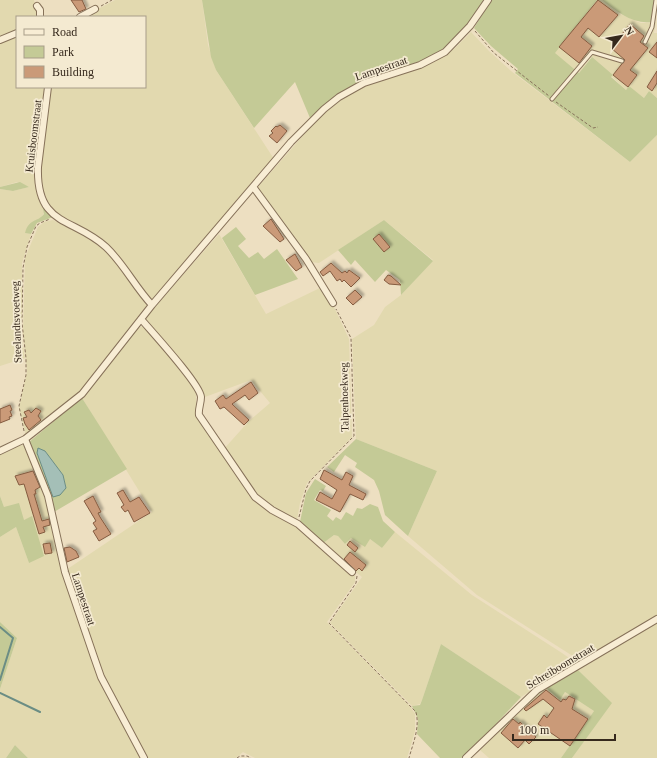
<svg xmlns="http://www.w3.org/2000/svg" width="657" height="758" font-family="Georgia,serif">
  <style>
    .farmland { fill: #e2d9af }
    .green { fill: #c4ca96; fill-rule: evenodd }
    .water { fill: #a4bfb7; stroke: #6b8d84 }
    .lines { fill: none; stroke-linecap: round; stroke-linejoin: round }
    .stream { stroke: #6b8d84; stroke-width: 2 }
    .building { fill: #ca9a78; stroke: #845b40; filter: url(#shadow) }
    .service-casing { stroke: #867159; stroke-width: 5 }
    .minor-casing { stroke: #867159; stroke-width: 8 }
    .path { stroke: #867159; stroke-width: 1; stroke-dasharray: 3 2; stroke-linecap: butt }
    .service { stroke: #f8edd4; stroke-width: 3 }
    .minor { stroke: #f8edd4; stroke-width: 6 }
    .labels { text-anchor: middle; stroke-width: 3.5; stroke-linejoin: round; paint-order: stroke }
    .street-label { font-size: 11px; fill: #36291d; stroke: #f4ead1 }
  </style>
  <defs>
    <filter id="shadow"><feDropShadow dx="2.5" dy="-2.5" stdDeviation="1" flood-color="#0004"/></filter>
  </defs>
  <rect width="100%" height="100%" fill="#eddfc1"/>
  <!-- farmland -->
  <path class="farmland" d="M0 0H34L38 17H17V30L0 38Z
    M115 0H202L208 45 216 70 274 159 153 300 149 299 109 248 61 219 47 204 40 184V168L50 87H145V17H83Z
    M597 0H602L620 14 641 23 656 22 654 33H657V98L649 91 644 98 629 87 626 90 591 57 579 73 554 53Z
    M471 32 489 51 511 71 630 162 657 135V616L584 660H579L477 595 408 536 437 471 356 439 352 339 374 325 385 307 401 295 433 260 384 220 319 263 310 262 284 223 259 191 258 187 308 130 326 112 342 99 363 87 434 62 455 48Z
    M17 34V87H46L37 159 44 213 41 218 29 224 25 233 31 234 22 263V339L25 358 0 366V189L13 191 29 187 17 182 0 187V42Z
    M53 220 86 236 107 251 146 303 147 308 81 391 70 402 26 436 19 408 27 372 23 333 25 258 38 227 44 222Z
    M219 234 266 314 322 287 335 309 349 339 352 437 307 483 300 503 297 520 289 518 257 498 223 450 249 421 270 403 251 380 205 397 145 321V318Z
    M142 326 156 339 196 391V412L201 422 246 489 267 510 298 527 355 576V582L327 622 409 705 415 714V731L407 758H255L243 752 236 758H145L102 675 66 570 152 512 82 398 136 330Z
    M22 445 24 446 40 478 92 657 142 758H28L15 745 6 758H0V689L17 638 0 622V537L16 527 29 563 32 517 24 520 4 507 0 496V453Z
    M395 532 472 595 562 653 572 660V665L521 697 441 644 422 700 420 704 412 706 330 623 362 577 322 544 334 535 338 536 345 544 351 537 370 539 382 548Z
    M657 622V758H572L611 703 578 670Z
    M545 687 560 700 565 692 594 711 561 758H489L480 750 527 701Z"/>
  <!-- green -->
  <path class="green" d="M202 0H485C473 17 461 36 444 49 422 64 395 68 370 77 347 86 328 102 310 118L295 82 254 128 216 70 211 57Z
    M491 0H597L555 53 579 73 592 57 613 75 611 77 626 90 629 86 644 98 649 91 657 98V135L630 162 515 73 518 69 491 46 474 28Z
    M602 0H654L651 22C632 24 616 11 602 0Z
    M20 182 29 187 13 191 0 189V187Z
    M41 199 49 214 53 217 37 223 31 234 25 233C29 218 37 223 44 214Z
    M384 220 433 261 401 295 400 280 386 270 375 282 355 260 351 265 338 250Z
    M236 227 246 239 238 246 249 258 258 252 264 259 277 249 298 279 255 295 222 238Z
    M82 398 127 469 54 512 41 471 30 451 29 442ZM45 451 63 475 66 488 51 491 37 453Z
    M356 439 437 471 408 536 385 515 379 491 374 480 355 467 357 463 345 455 334 472 327 467Z
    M315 479 326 486 323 491 320 490 314 500 331 510 327 516 333 521 336 517 341 520 346 512 353 516 357 508 362 509 370 504 378 507 383 521 395 532 382 548 370 539 365 547 351 538 345 544 338 536 334 535 322 544 300 522 306 493Z
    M0 496 4 507 19 503 24 520 32 516 44 556 29 563 16 527 0 537Z
    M0 622 17 638 0 689Z
    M441 644 521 697 492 728 461 758H440L417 734 418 719 412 706 420 705 422 700Z
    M578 670 612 703 572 758H561L594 711 565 692 560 700 545 687Z
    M15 745 28 758H6Z"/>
  <!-- water -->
  <path class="water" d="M38 448 45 451 63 475 66 488 60 495 53 497 37 453Z"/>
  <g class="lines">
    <!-- stream -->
    <path class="stream" d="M0 627 13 638 0 680
      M0 693 40 712"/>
  </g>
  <!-- building -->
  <path class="building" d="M71 0H82L86 9 79 12Z
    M598 0 618 15 599 37 588 28 581 37 592 46 579 63 559 47Z
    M630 24 644 36 640 42 648 48 630 70 637 75 628 87 613 75 625 60 611 48Z
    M657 42V58L649 52Z
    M657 71V83L652 91 647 87Z
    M280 125 287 131 277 143 269 136 273 133 271 131 276 126 277 127Z
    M271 219 284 239 280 242 263 226Z
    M379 234 390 247 384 252 373 239Z
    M295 254 302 267 296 271 286 260Z
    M331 263 342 273 345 271 347 273 349 270 360 278 351 287 344 280 342 282 340 279 337 281 330 271 323 276 320 272Z
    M388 275 391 276 401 285 389 284 384 280Z
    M355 290 362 297 353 305 346 298Z
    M251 382 258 393 249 400 245 395 232 404 249 420 244 425 224 407 220 409 215 401 223 395 226 399Z
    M10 405 12 410 10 411 12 416 9 417 10 419 0 423V409Z
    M36 408 41 411 38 416 41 420 29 430 25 424 23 418 27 417 24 412 29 410 31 413Z
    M324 470 342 480 346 472 353 476 349 485 366 494 363 500 350 494 340 512 316 500 320 492 332 499 337 490 320 479Z
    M33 471 40 487 35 490 36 494H34L42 521 49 519 50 525 43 527 45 532 39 534 24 484 19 485 15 476Z
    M123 490 130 502 139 497 150 513 134 522 128 510 125 512 121 507 124 505 117 493Z
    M93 496 101 512 98 513 100 517 111 534 99 541 93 531 97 529 93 523 96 521 84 501Z
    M350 541 358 548 355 552 347 545Z
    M50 543 52 553 45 554 43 544Z
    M70 547 76 551 79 557 67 562 64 548Z
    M350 552 366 565 362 571 359 568 356 571 344 559Z
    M546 690 561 702 563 699 566 700 569 696 575 699 572 709 588 719 570 746 538 724 544 715 547 718 554 708 543 699 526 711 524 709Z
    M513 719 519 724 520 722 536 737 529 744 525 740 518 748 501 733Z"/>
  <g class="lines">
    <defs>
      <path id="service" d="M645 42 652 27 656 0
        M552 99 592 52 622 61"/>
      <path id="minor" d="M37 6 40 10V17
        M80 17 95 9
        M0 40 17 33
        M48 87 38 167C36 227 73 217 106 247 124 264 135 287 152 305
        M254 188 306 259 333 303
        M141 319C152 332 200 384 201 397 201 404 198 409 199 415L255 497 272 510 298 524 352 572
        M25 439 48 496 65 572 94 657 101 677 144 758
        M0 451 25 439 82 394 152 305 291 142 324 109 339 97 364 83 420 65 445 52 470 26 488 0
        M466 758 537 690 657 619"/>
    </defs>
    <!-- service casing -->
    <use href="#service" class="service-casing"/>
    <!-- minor casing -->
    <use href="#minor" class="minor-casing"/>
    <!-- path -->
    <path class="path" d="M101 6 112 0
      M475 31 494 53 549 96
      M556 102 593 128 598 127
      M24 431 19 406 26 375V358L22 323 23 268 27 247 36 226 40 223 50 219
      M299 517 306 489 310 481 354 436 351 338 336 309
      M357 576 356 583 329 623 416 712C420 728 413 743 409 758
      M237 758 240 756H247L251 758"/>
    <!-- service -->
    <use href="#service" class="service"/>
    <!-- minor -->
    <use href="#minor" class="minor"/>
  </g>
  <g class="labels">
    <!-- street labels -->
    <g class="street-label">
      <text transform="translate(381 68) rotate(-19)" y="4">Lampestraat</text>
      <text transform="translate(33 136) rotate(-83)" y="4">Kruisboomstraat</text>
      <text transform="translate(16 322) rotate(-92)" y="4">Steelandtsvoetweg</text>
      <text transform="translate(344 397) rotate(-91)" y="4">Talpenhoekweg</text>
      <text transform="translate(84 599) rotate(72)" y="4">Lampestraat</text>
      <text transform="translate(560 666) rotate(-31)" y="4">Schreiboomstraat</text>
    </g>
  </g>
  <!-- legend -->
  <rect x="16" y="16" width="130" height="72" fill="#f4ead1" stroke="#a89d89"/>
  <rect x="24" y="29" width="20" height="6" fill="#f8edd4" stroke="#a89d89"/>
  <text x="52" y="36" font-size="12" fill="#36291d">Road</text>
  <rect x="24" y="46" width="20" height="12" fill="#c4ca96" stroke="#a89d89"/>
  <text x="52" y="56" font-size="12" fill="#36291d">Park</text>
  <rect x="24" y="66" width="20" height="12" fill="#ca9a78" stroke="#a89d89"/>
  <text x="52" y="76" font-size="12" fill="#36291d">Building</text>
  <!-- north arrow -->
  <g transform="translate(621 36) rotate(58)" stroke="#f4ead1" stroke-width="3" paint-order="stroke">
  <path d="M0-3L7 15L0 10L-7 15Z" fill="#36291d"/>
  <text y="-6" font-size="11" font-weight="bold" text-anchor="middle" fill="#36291d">N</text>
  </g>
  <!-- scale -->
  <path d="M513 734v6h102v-6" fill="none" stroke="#36291d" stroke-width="2"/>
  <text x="519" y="734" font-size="12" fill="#36291d" stroke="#f4ead1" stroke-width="3" paint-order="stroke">100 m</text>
</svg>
